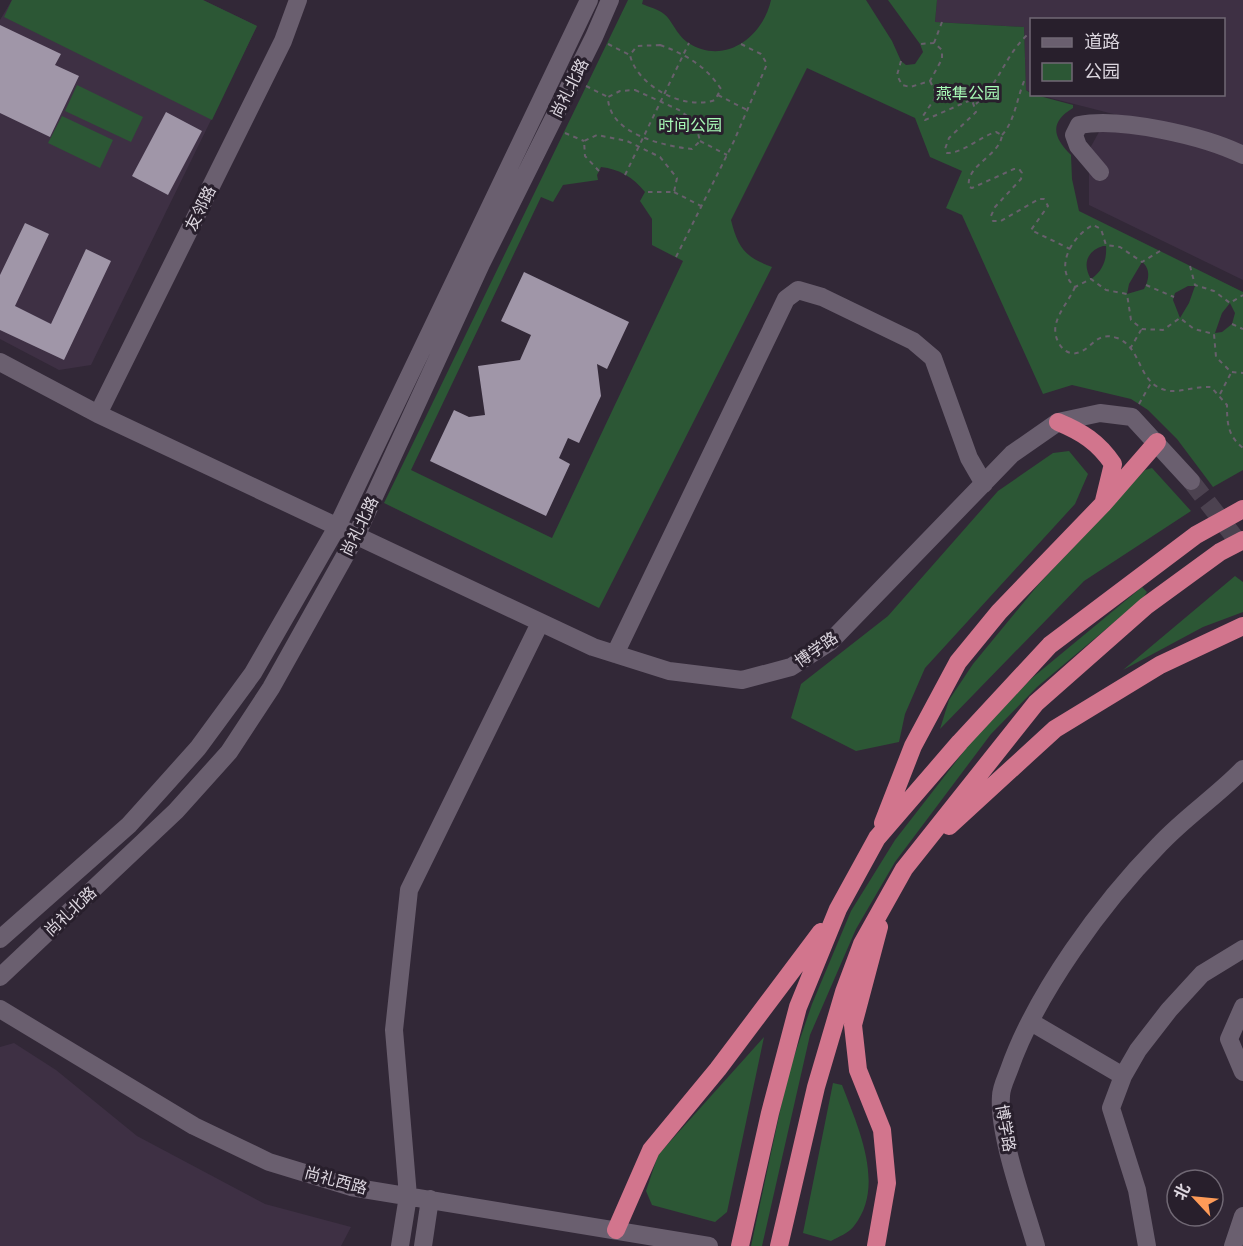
<svg xmlns="http://www.w3.org/2000/svg" width="1243" height="1246" font-family="Raleway,'Noto Sans SC',sans-serif">
  <style>
    .built { fill: #3e3044 }
    .green { fill: #2c5735; fill-rule: evenodd }
    .building { fill: #a096a8 }
    .lines { fill: none; stroke-linecap: round; stroke-linejoin: round }
    .minor-tunnel { stroke: #4c4250; stroke-width: 18; stroke-dasharray: 18 9; stroke-linecap: butt }
    .path { stroke: #685f6c; stroke-width: 2; stroke-dasharray: 4.5 4.5; stroke-linecap: butt }
    .minor { stroke: #6a5f6f; stroke-width: 18 }
    .highway { stroke: #d2758d; stroke-width: 18 }
    .labels { text-anchor: middle; stroke-width: 6; stroke-linejoin: round; paint-order: stroke }
    .street-label { font-size: 16px; fill: #dcd6df; stroke: #281f2c }
    .park-label { font-size: 16px; fill: #a8fbb7; stroke: #281f2c }
  </style>
  <rect width="100%" height="100%" fill="#322837"/>
  <!-- built -->
  <path class="built" d="M12 0H203L257 26 91 365 59 370 0 339V20Z
    M937 0H1243V280L1089 205V150L1099 132 1125 117 1039 95 1224 94V20H1032L1031 92 1026 90 1024 27 935 22Z
    M14 1043 56 1070 137 1136 265 1204 351 1227 341 1246H0V1047Z"/>
  <!-- green -->
  <path class="green" d="M12 0H203L257 26 212 120 4 17Z
    M628 0H643L642 4C649 7 658 9 664 14 672 20 676 34 687 42 724 67 763 37 771 0H866L892 41 901 61 906 65 915 64 923 52 920 44 888 0H937L935 22 1024 27 1026 90 1032 94 1073 105V108C1048 123 1054 138 1071 155L1072 179 1079 211 1243 292V470L1213 487 1177 439 1148 410 1131 399 1072 385 1043 394 962 215 946 208 962 171 930 157 915 118 807 68 731 220C738 248 745 257 772 267L599 608 384 503ZM601 167C619 169 633 177 645 192L640 201 652 219V245L683 261 552 538 411 470 541 197 553 202 563 185 598 180 597 175ZM1103 246H1106C1107 259 1103 271 1091 279 1082 264 1087 251 1103 246ZM1142 262C1151 269 1149 280 1144 289L1127 294 1129 284ZM1188 286H1195L1189 303 1180 318 1173 300 1175 293ZM1230 303 1235 313 1232 324 1222 332 1215 333 1222 313Z
    M77 85 143 117 131 142 65 111Z
    M62 116 113 140 100 168 48 143Z
    M1069 451 1088 474 1075 504 925 668 905 714 899 742 856 751 791 718 801 684 888 616 998 491 1053 453Z
    M1152 468 1191 511 1084 581 940 729 949 700 973 664 1038 585 1145 470Z
    M1235 576 1243 582V612L1203 627 1123 670Z
    M1142 587 1147 592 1143 598 1037 687 991 734 895 862 856 929 810 1035 762 1246H751L788 1074 812 1004 851 911 895 840 975 737 1032 678Z
    M764 1037 727 1212 715 1222 652 1205 646 1191 658 1155Z
    M833 1083 842 1085C858 1127 886 1186 854 1226 849 1233 838 1237 831 1241L803 1233Z"/>
  <!-- building -->
  <path class="building" d="M0 25 61 54 55 65 79 76 50 137 0 113Z
    M166 112 202 131 168 195 132 176Z
    M25 223 49 234 15 306 51 324 86 249 111 261 64 360 0 330V275Z
    M524 272 629 322 607 369 597 364 601 396 579 443 568 438 559 458 570 464 546 516 430 461 454 410 469 417 485 415 478 366 520 360 531 335 501 321Z"/>
  <g class="lines">
    <!-- minor-tunnel -->
    <path class="minor-tunnel" d="M1191 481 1243 548"/>
    <!-- path -->
    <path class="path" d="M934 43 942 22
      M608 44 630 55
      M660 45C685 54 706 66 721 89L715 100C684 111 637 86 630 55L637 46Z
      M901 61 897 75 902 85 910 87 930 81 942 59V50L934 43 920 44
      M930 81 937 95 923 116 925 120 966 102 972 100 976 112 949 138 945 149 947 153C964 153 979 137 996 132L1002 135C1000 156 965 165 969 187L972 188 1014 169H1019L1022 173 1021 179 995 207 991 216 993 221H1001L1039 199H1044L1048 206 1031 230 1070 249
      M586 86 608 97
      M635 90 679 110 695 122 700 141 692 149C664 146 608 134 608 97L620 91Z
      M718 95 747 110
      M976 104C1001 82 1006 51 1032 31
      M565 133 584 141
      M1002 135C1015 121 1017 97 1025 79
      M700 141 727 155
      M599 171 585 156 584 141 597 135 627 141 660 157 677 178 674 192H645
      M625 175 689 43
      M674 192 701 206
      M1160 251 1142 262 1120 247 1106 245 1101 229 1093 225C1072 236 1053 268 1075 287L1091 279 1106 290 1127 294 1131 320 1142 329 1163 330 1180 318 1194 329 1214 334 1216 357 1231 372 1243 373
      M676 257 734 141 767 64 761 54 741 44
      M1190 266 1195 285 1214 291 1230 303 1243 295
      M1146 285 1174 297
      M1075 287C1070 299 1059 311 1056 324 1052 338 1064 359 1080 352 1093 347 1097 331 1117 338 1144 348 1136 386 1170 391 1181 392 1198 386 1211 387L1227 405C1227 424 1228 436 1243 448
      M1232 324 1243 329
      M1130 349 1141 330
      M1220 394 1231 373
      M1139 404 1151 383"/>
    <!-- minor -->
    <path class="minor" d="M1100 172 1078 146 1074 135 1079 125C1121 117 1204 136 1243 155
      M0 362 98 414 593 647 669 671 742 680 791 667 830 642 1012 454 1058 422 1100 413 1132 417 1191 481
      M98 414 283 41 298 0
      M615 654 786 299 798 290 822 297 913 341 933 358 969 458 984 484
      M0 939 129 825 198 748 253 673 337 527 589 0
      M0 977 176 811 229 752 271 688 356 536 481 264 594 37 610 0
      M1243 1007 1229 1039 1243 1072
      M0 1009 194 1126 269 1162 351 1187 709 1246
      M1031 1022 1123 1076
      M400 1246 408 1196 394 1030 409 890 540 623
      M423 1246 430 1199
      M1036 1246C1025 1207 998 1135 1001 1096 1001 1088 1006 1078 1009 1070 1036 993 1102 903 1159 845 1185 817 1217 796 1243 769
      M1147 1246 1137 1190 1111 1108 1123 1076 1138 1050 1169 1010 1202 974 1243 949
      M1233 1246 1243 1216"/>
    <!-- highway -->
    <path class="highway" d="M1058 422C1082 432 1098 442 1113 464L1104 501
      M883 823 913 746 958 662 999 612 1103 504 1157 442
      M949 826 1055 729 1160 665 1243 626
      M616 1230 651 1150 718 1069 821 932
      M740 1246 770 1113 798 1007 838 909 877 838 960 742 1050 645 1196 535 1243 509
      M779 1246 816 1087 844 992 862 944 904 869 1036 703 1146 606 1220 552 1243 540
      M876 1246 887 1183 882 1130 858 1070 853 1025 879 927"/>
  </g>
  <g class="labels">
    <!-- street labels -->
    <g class="street-label">
      <text transform="translate(569 88) rotate(-63)" y="6">尚礼北路</text>
      <text transform="translate(200 208) rotate(-64)" y="6">友邻路</text>
      <text transform="translate(359 526) rotate(-64)" y="6">尚礼北路</text>
      <text transform="translate(816 649) rotate(-35)" y="6">博学路</text>
      <text transform="translate(70 911) rotate(-43)" y="6">尚礼北路</text>
      <text transform="translate(1006 1128) rotate(80)" y="6">博学路</text>
      <text transform="translate(336 1180) rotate(15)" y="6">尚礼西路</text>
    </g>
    <!-- park labels -->
    <g class="park-label">
      <text x="968" y="99">燕隼公园</text>
      <text x="690" y="131">时间公园</text>
    </g>
  </g>
  <!-- legend -->
  <rect x="1030" y="18" width="195" height="78" fill="#281f2c" stroke="#706874" stroke-width="1.5"/>
  <rect x="1042" y="38" width="30" height="9" fill="#6a5f6f" stroke="#706874" stroke-width="1.5"/>
  <text x="1084" y="48" font-size="18" fill="#dcd6df">道路</text>
  <rect x="1042" y="63" width="30" height="18" fill="#2c5735" stroke="#706874" stroke-width="1.5"/>
  <text x="1084" y="78" font-size="18" fill="#dcd6df">公园</text>
  <!-- north arrow -->
  <g transform="translate(1195 1198) rotate(296)"><circle r="28" fill="#281f2c" stroke="#706874" stroke-width="1.5"/>
  <path d="M0-4.5L10 22L0 15L-10 22Z" fill="#fe9b58"/>
  <text y="-9" font-size="16" font-weight="bold" text-anchor="middle" fill="#dcd6df">北</text>
  </g>
</svg>
